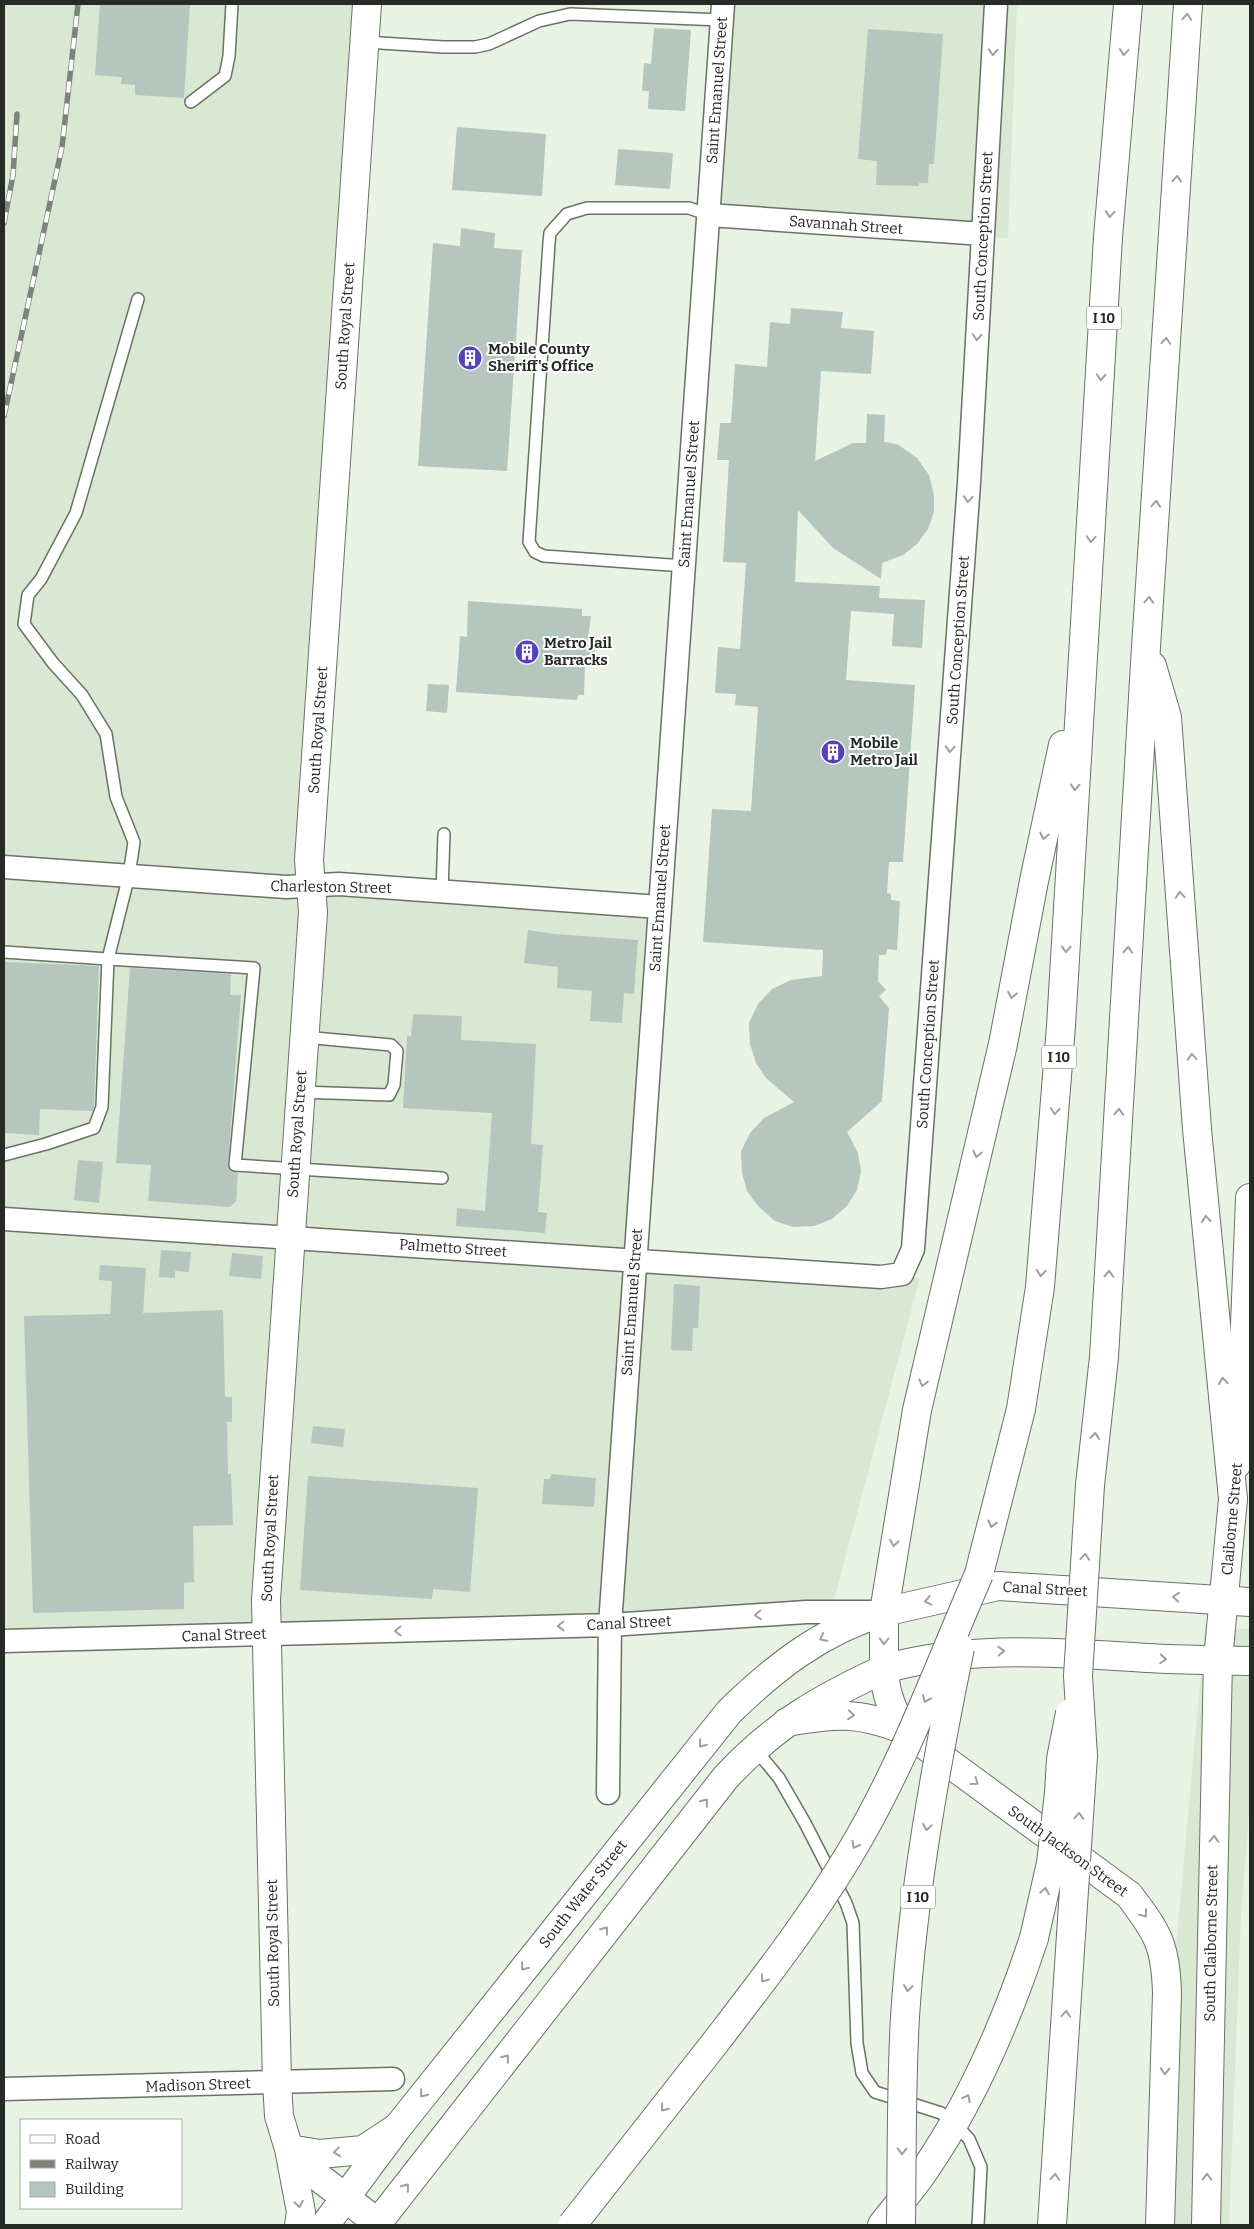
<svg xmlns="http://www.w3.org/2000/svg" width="1254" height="2229" font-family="Bitter,serif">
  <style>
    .built { fill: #d9e8d3 }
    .building { fill: #b4c6be }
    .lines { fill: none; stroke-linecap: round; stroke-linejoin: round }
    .service-casing { stroke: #697266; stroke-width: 14 }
    .minor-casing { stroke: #697266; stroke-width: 25 }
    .tertiary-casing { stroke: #697266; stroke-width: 30 }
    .secondary-casing { stroke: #697266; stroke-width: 30 }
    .primary-casing { stroke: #697266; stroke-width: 30 }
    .motorway-casing { stroke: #697266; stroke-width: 30 }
    .service { stroke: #fff; stroke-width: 11 }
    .minor { stroke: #fff; stroke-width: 22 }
    .tertiary { stroke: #fff; stroke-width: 28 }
    .secondary { stroke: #fff; stroke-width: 28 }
    .primary { stroke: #fff; stroke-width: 28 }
    .motorway { stroke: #fff; stroke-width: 28 }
    .rail-casing { stroke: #7c8379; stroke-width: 5.5 }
    .rail { stroke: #fff; stroke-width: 4; stroke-dasharray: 11; stroke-linecap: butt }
    .motorway-bridge-casing { stroke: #697266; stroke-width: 30; stroke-linecap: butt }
    .motorway-bridge { stroke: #fff; stroke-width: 28 }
    .oneway { stroke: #9ea09d }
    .labels { text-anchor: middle; stroke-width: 4; stroke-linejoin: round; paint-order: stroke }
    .shield { fill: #fff; stroke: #686b67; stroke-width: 1 }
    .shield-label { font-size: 14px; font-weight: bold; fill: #272b26 }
    .street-label { font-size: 15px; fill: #272b26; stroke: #fff }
    .poi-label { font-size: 15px; font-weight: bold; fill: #272b26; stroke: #fff; text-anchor: start }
  </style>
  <rect width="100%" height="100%" fill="#e8f3e4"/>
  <!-- built -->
  <path class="built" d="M4 4H367L311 886 659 907 635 1261 920 1278 831 1611 4 1643Z
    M713 4H1017L1008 238 695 218Z
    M1205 1628 1250 1629V1805L1241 1915 1229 2225H1151Z"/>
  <!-- building -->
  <path class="building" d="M100 4H190L184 98 135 95V85L121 84 122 77 95 75Z
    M654 28 691 30 685 111 648 109 649 91H642L644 63 651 64Z
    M868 29 943 34 934 164H929L928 183H919V186L876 185 877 161 858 159Z
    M457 127 546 134 542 196 452 190Z
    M618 149 673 153 670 189 615 185Z
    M461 228 495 233 494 248 522 250 507 471 418 466 433 243 460 246Z
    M791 308 843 312 841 328 874 331 871 374 821 371 815 461 853 443H866L867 414 885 415 884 442 897 444 917 458 929 475 934 495V512L928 529 917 544 903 555 882 563 881 579 833 548 798 510 795 582 880 586 879 598 925 600 922 648 892 646 894 614 851 611 846 680 915 685 903 862H889L887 893 891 894V900L900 901 897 950 887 949 886 955H879L878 981 886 990 879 996 889 1008 882 1101 847 1132 858 1153 861 1171 857 1190 847 1206 832 1219 814 1226 793 1227 775 1221 758 1206 747 1191 742 1173 741 1151 750 1133 764 1118 794 1102 766 1078 756 1063 750 1044 749 1023 758 1004 772 989 791 980 822 976 823 950 703 942 712 809 751 811 758 707 735 705 736 694 715 693 718 647 740 649 746 563 723 562 729 460H717L720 423H731L735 364 767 367 770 322 790 324Z
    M468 601 582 609V616H591L587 645 595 646 594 667 585 666 584 695H578L577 700 456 692 460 636 467 637Z
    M428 684 449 685 447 713 426 711Z
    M528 930 554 934 638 940 634 994 624 993 622 1023 590 1021 592 991 557 988 558 967 524 963Z
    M4 962 99 966 94 1108 92 1111 40 1109 39 1135 4 1133Z
    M130 968 231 974 230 995H241L228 1164 230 1171 238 1173 236 1201 230 1207 148 1201 151 1165 116 1163Z
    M413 1014 462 1016 461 1040 536 1044 531 1144 543 1145 538 1212 547 1213 545 1233 456 1226 457 1208 485 1211 492 1113 403 1108 407 1036H411Z
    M78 1160 103 1162 99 1203 74 1200Z
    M161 1250 191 1252 189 1272 175 1271V1278L159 1277Z
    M232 1253 263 1256 261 1279 229 1276Z
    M100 1265 146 1268 143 1313 223 1310 225 1397H232V1422H227L228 1474H231L233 1525 193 1526 194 1582 184 1583V1609L33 1613 24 1316 110 1314 112 1281 99 1280Z
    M674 1284 700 1286 698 1328H693L692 1351 671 1350Z
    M313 1426 345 1429 343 1447 311 1443Z
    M551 1474 596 1478 594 1507 542 1504 544 1479H550Z
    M308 1476 478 1488 470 1592 433 1589 432 1599 300 1590Z"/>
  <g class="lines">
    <defs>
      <path id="service" d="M365 42 443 47H475L489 44 539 21 570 14 722 20
        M191 102 225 76 229 56 232 4
        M138 299 76 513 41 579 28 595 24 624 53 663 82 695 106 734 116 797 134 842 129 875 108 959 254 968 235 1165 442 1178
        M684 566 544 556 535 552 529 542 549 243 550 233 567 214 587 208H689L709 215
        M442 892 444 834
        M4 952 108 959 102 1107 94 1128 46 1144 4 1155
        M300 1092 389 1095 394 1085 397 1051 391 1045 304 1037
        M755 1749 779 1778 805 1823 846 1903 853 1923 857 2043 862 2073 875 2092 941 2113 954 2123 969 2139 981 2167 978 2225"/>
      <path id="minor" d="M709 215 983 234
        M4 867 286 887 339 884 659 907
        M4 1219 881 1277 902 1274 913 1249 969 483 996 4
        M4 1641 610 1625 806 1612H876
        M608 1793 610 1625 723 4
        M4 2089 393 2079"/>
      <path id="tertiary" d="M367 4 309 860 313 912 266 1600 277 2082 279 2116 289 2149 308 2169 378 2223
        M1236 1465 1242 1401 1250 1198
        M884 1669C885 1693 892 1710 904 1730L1129 1895C1158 1933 1166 1946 1167 1994L1160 2225
        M787 1722C835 1714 858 1711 904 1730
        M299 2225 301 2212 289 2149 320 2154 363 2150 395 2129
        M1206 2225 1218 1660"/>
      <path id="secondary" d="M325 2225 397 2128 729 1712C774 1668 822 1630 884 1612
        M376 2225 726 1777C776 1724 819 1699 884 1669"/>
      <path id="primary" d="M1250 1602 998 1586 884 1612V1669C971 1644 1059 1653 1148 1658 1182 1660 1216 1660 1250 1661
        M1218 1660 1233 1499"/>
      <path id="motorway" d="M1152 666 1167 717 1197 1129 1233 1499
        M1090 1485 1104 1357 1146 647 1188 4
        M979 1574 1021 1409 1040 1287 1061 1026 1108 237 1128 4
        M884 1612 917 1410 1003 1044 1034 881 1063 745
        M882 2225C896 2207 911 2190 924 2171 973 2100 1007 2020 1034 1938
        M1052 2225 1071 1935"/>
    </defs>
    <!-- service casing -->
    <use href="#service" class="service-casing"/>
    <!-- minor casing -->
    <use href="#minor" class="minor-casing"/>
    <!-- tertiary casing -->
    <use href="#tertiary" class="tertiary-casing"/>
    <!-- secondary casing -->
    <use href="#secondary" class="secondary-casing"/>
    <!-- primary casing -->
    <use href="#primary" class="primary-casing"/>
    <!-- motorway casing -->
    <use href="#motorway" class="motorway-casing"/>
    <!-- service -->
    <use href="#service" class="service"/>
    <!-- minor -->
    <use href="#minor" class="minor"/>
    <!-- tertiary -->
    <use href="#tertiary" class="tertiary"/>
    <!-- secondary -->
    <use href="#secondary" class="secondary"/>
    <!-- primary -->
    <use href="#primary" class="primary"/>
    <!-- motorway -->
    <use href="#motorway" class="motorway"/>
    <defs>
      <path id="rail" d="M4 223 13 175 17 114
        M4 416 62 147 78 4"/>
    </defs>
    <!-- rail casing -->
    <use href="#rail" class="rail-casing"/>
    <!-- rail -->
    <use href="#rail" class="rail"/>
    <defs>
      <path id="motorway-bridge" d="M1071 1935 1083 1756 1078 1676 1090 1485
        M1034 1938 1051 1863 1059 1793 1061 1759 1070 1713
        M572 2225C621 2163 669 2101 718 2039 764 1979 810 1920 849 1855 903 1766 938 1668 979 1574
        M901 2225C902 2156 901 2086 905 2017 913 1893 935 1769 960 1648"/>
    </defs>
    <!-- motorway-bridge casing -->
    <use href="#motorway-bridge" class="motorway-bridge-casing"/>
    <!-- motorway-bridge -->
    <use href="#motorway-bridge" class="motorway-bridge"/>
  </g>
  <!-- one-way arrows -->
  <defs><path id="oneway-chevron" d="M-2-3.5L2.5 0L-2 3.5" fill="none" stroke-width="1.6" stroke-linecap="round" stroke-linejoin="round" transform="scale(1.25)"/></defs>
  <g class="oneway">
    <use href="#oneway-chevron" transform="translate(1187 17) rotate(-86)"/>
    <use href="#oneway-chevron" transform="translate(993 52) rotate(93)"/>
    <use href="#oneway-chevron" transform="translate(1124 52) rotate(95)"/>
    <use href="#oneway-chevron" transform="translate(1177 179) rotate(-86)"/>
    <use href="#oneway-chevron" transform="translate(1110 214) rotate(95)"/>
    <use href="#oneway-chevron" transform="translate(977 337) rotate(93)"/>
    <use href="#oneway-chevron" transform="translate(1166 341) rotate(-86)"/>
    <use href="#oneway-chevron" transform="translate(1101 377) rotate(93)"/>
    <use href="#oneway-chevron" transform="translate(968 499) rotate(94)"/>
    <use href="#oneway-chevron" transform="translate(1156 504) rotate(-86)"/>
    <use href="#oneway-chevron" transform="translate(1091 539) rotate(94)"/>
    <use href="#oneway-chevron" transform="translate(1149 600) rotate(-86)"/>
    <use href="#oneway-chevron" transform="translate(950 749) rotate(94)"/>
    <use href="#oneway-chevron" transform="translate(1075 787) rotate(93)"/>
    <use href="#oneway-chevron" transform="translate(1044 836) rotate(103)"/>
    <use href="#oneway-chevron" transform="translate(1180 895) rotate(-94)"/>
    <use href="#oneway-chevron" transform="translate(1066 949) rotate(93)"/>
    <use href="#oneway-chevron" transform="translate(1128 950) rotate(-87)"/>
    <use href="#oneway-chevron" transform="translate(1012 995) rotate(101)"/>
    <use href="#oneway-chevron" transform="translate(1192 1057) rotate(-94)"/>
    <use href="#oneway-chevron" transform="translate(1055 1111) rotate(94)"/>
    <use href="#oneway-chevron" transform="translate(1119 1112) rotate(-87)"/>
    <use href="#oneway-chevron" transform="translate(977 1154) rotate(103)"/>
    <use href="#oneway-chevron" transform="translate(1206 1219) rotate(-96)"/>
    <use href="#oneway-chevron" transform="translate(1041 1273) rotate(95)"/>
    <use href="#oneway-chevron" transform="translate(1109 1274) rotate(-87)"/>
    <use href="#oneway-chevron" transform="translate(1223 1381) rotate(-96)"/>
    <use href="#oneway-chevron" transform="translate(923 1383) rotate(104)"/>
    <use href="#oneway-chevron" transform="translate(1095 1436) rotate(-84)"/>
    <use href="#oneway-chevron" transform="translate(992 1524) rotate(104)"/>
    <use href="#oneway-chevron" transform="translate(894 1543) rotate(99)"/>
    <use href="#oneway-chevron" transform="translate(1085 1557) rotate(-86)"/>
    <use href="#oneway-chevron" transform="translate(1176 1597) rotate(-175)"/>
    <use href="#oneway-chevron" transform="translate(928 1601) rotate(167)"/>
    <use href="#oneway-chevron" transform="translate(758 1615) rotate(176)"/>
    <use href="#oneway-chevron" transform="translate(561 1626) rotate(179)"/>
    <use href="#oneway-chevron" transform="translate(398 1631) rotate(179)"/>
    <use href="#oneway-chevron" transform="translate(823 1638) rotate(152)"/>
    <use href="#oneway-chevron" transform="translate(884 1641) rotate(91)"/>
    <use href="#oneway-chevron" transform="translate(1001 1651) rotate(-2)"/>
    <use href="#oneway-chevron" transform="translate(1163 1659) rotate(3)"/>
    <use href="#oneway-chevron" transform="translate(926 1699) rotate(112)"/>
    <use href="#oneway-chevron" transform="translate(851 1715) rotate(5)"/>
    <use href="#oneway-chevron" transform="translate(702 1744) rotate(129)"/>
    <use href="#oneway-chevron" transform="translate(975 1782) rotate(36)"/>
    <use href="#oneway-chevron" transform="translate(705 1802) rotate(-52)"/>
    <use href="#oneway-chevron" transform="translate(1079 1816) rotate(-86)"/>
    <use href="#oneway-chevron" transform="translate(927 1827) rotate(99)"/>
    <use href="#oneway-chevron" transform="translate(1214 1839) rotate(-89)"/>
    <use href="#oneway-chevron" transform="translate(855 1845) rotate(120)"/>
    <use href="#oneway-chevron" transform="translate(1045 1891) rotate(-79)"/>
    <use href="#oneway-chevron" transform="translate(1144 1914) rotate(53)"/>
    <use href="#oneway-chevron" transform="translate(605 1930) rotate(-52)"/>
    <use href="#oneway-chevron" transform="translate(524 1967) rotate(128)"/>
    <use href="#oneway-chevron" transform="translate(764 1979) rotate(127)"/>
    <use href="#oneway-chevron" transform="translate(908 1988) rotate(96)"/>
    <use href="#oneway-chevron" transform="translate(1066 2014) rotate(-86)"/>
    <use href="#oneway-chevron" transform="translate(506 2058) rotate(-52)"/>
    <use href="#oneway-chevron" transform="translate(1165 2071) rotate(92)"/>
    <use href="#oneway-chevron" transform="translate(423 2094) rotate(128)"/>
    <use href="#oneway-chevron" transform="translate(967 2098) rotate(-62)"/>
    <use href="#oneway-chevron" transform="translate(664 2108) rotate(128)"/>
    <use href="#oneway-chevron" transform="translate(902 2151) rotate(91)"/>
    <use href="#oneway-chevron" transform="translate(337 2152) rotate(173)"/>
    <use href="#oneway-chevron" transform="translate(1055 2177) rotate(-86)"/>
    <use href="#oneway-chevron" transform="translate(1207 2177) rotate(-89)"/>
    <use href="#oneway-chevron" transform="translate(406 2187) rotate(-52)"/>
    <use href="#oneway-chevron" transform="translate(299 2204) rotate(81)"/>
  </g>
  <!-- icons -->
  <defs>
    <symbol id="building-disc" viewBox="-11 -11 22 22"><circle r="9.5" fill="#5741b9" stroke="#fff"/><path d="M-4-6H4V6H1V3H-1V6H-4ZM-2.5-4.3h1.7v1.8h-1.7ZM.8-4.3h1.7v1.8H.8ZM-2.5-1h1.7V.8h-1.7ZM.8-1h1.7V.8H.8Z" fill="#fff"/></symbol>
  </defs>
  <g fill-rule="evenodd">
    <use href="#building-disc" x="456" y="344" width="28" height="28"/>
    <use href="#building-disc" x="513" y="638" width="28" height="28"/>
    <use href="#building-disc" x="819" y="738" width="28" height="28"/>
  </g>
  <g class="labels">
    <!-- shield labels -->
    <g class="shield">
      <rect x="1086.5" y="306.5" width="35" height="23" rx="4"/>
      <rect x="1041.5" y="1045.5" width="35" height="23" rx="4"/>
      <rect x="900.5" y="1885.5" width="35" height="23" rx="4"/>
    </g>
    <g class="shield-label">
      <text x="1104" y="323">I 10</text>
      <text x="1059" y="1062">I 10</text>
      <text x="918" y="1902">I 10</text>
    </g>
    <!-- street labels -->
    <g class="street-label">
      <text transform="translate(717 90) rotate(-86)" y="5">Saint Emanuel Street</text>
      <text transform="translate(846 225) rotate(4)" y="5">Savannah Street</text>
      <text transform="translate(983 236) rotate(-87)" y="5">South Conception Street</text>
      <text transform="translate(345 326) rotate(-86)" y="5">South Royal Street</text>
      <text transform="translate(689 494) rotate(-86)" y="5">Saint Emanuel Street</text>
      <text transform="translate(958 640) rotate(-86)" y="5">South Conception Street</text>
      <text transform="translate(318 730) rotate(-86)" y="5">South Royal Street</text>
      <text transform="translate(331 887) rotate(1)" y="5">Charleston Street</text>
      <text transform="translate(660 898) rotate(-86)" y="5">Saint Emanuel Street</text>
      <text transform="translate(928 1044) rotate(-86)" y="5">South Conception Street</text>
      <text transform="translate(297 1134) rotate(-86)" y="5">South Royal Street</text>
      <text transform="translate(453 1248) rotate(4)" y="5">Palmetto Street</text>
      <text transform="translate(632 1302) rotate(-86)" y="5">Saint Emanuel Street</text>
      <text transform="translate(1232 1519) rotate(-85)" y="5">Claiborne Street</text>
      <text transform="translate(270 1538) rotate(-87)" y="5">South Royal Street</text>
      <text transform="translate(1045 1589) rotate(3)" y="5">Canal Street</text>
      <text transform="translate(629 1623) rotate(-3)" y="5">Canal Street</text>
      <text transform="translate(224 1635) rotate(-2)" y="5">Canal Street</text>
      <text transform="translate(1068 1851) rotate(36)" y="5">South Jackson Street</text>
      <text transform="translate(583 1894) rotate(-52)" y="5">South Water Street</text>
      <text transform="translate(273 1943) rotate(-91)" y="5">South Royal Street</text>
      <text transform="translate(1211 1943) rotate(-89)" y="5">South Claiborne Street</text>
      <text transform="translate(198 2085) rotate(-2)" y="5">Madison Street</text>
    </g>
    <!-- poi labels -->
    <g class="poi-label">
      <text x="488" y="354">Mobile County<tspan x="488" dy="17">Sheriff's Office</tspan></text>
      <text x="544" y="648">Metro Jail<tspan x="544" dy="17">Barracks</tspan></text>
      <text x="850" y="748">Mobile<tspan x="850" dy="17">Metro Jail</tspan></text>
    </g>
  </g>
  <!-- border -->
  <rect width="1254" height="2229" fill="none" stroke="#272b26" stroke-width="10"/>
  <!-- legend -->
  <rect x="20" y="2119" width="162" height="90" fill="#ffffff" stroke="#a9aaa8"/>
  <rect x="30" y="2135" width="25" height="8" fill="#ffffff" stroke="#a9aaa8"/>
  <text x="65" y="2144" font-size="15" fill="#272b26">Road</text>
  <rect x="30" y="2160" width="25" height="8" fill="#7c8379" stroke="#a9aaa8"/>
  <text x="65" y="2169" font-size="15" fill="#272b26">Railway</text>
  <rect x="30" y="2182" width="25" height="15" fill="#b4c6be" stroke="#a9aaa8"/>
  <text x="65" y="2194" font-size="15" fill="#272b26">Building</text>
</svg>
